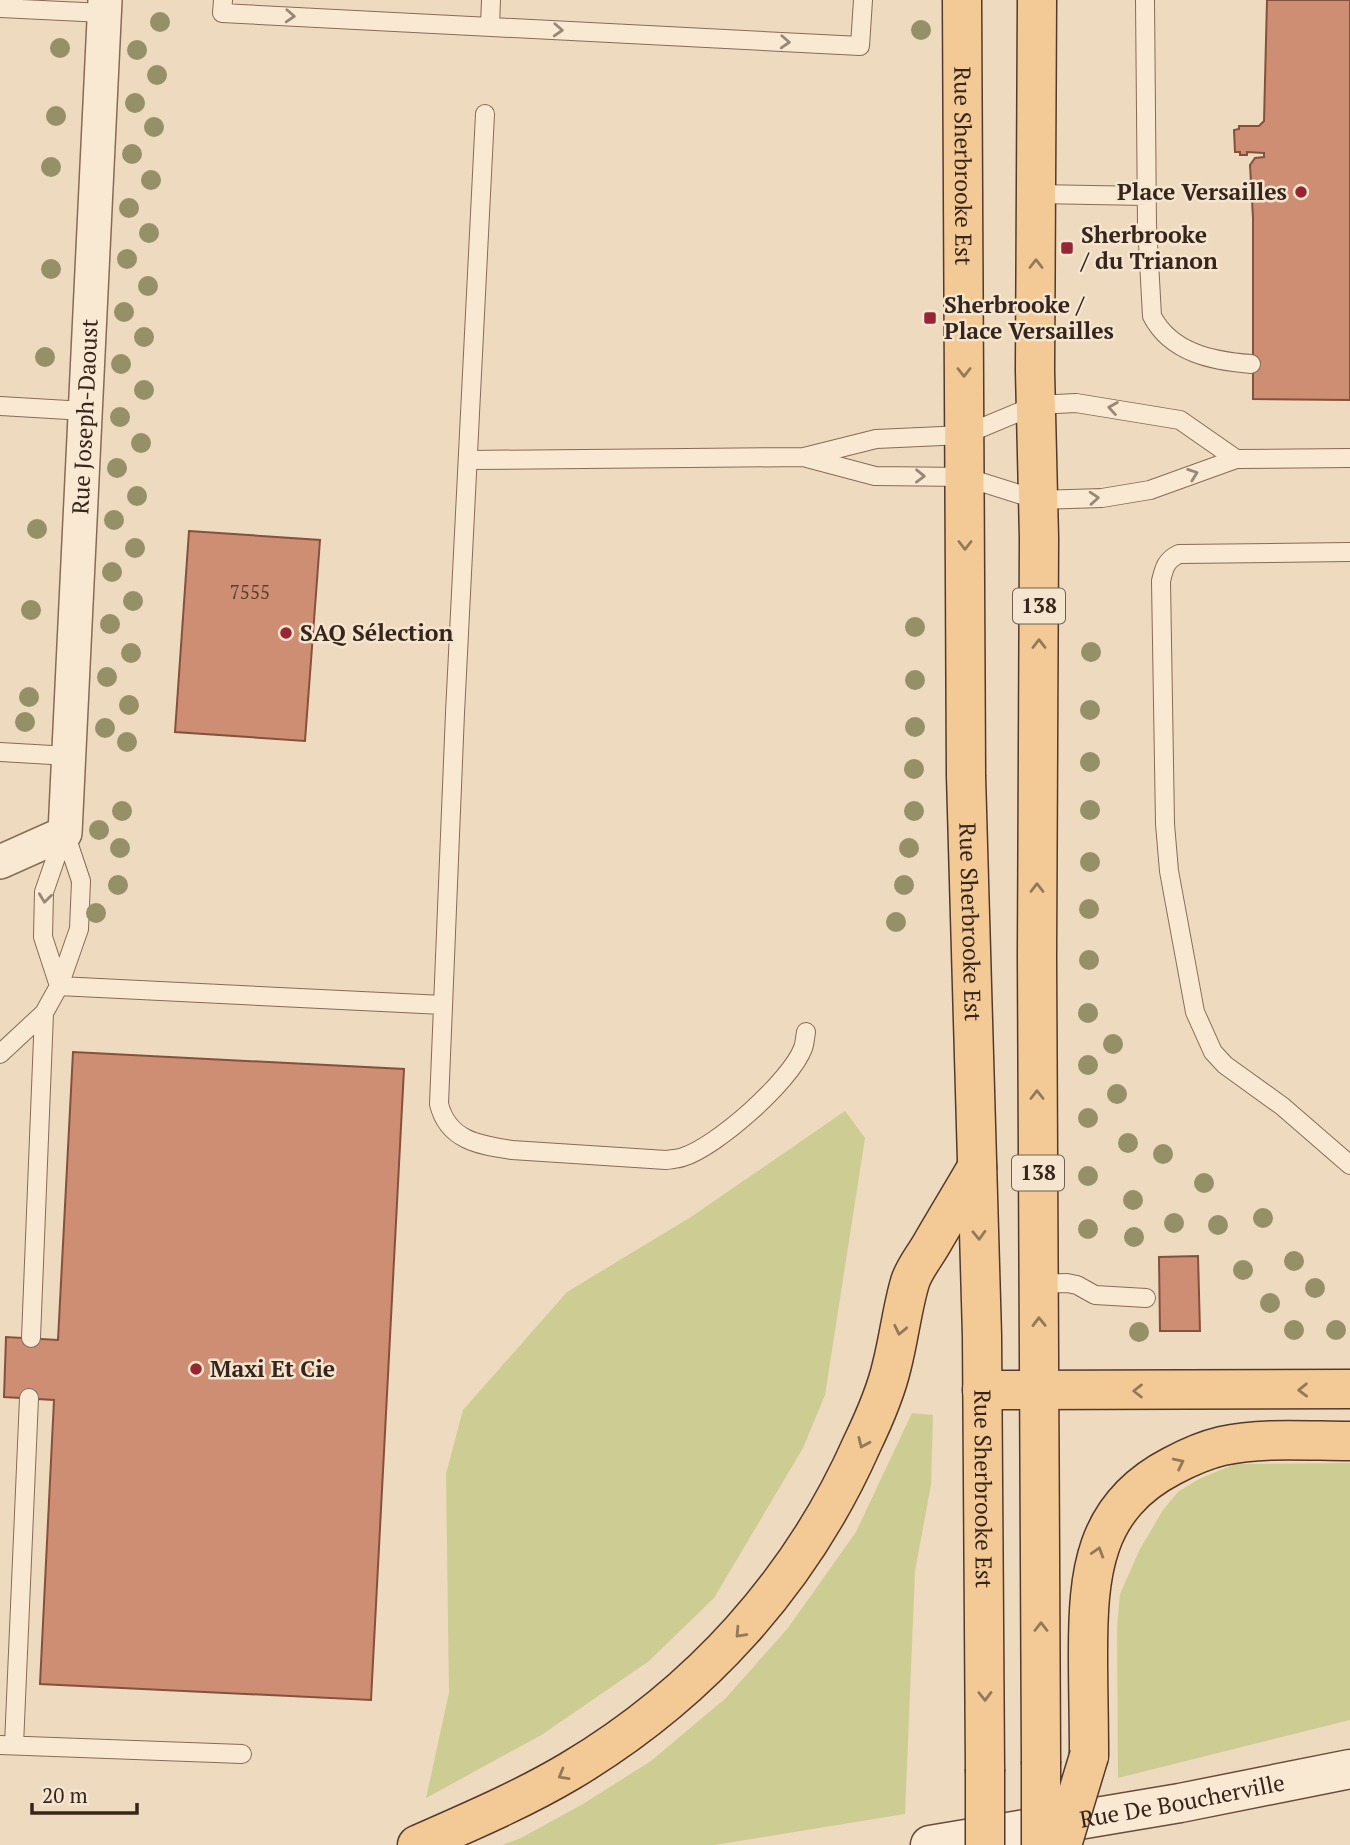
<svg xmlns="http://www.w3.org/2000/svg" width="1350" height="1845" font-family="'PT Serif',serif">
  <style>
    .green { fill: #cccc93 }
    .building { fill: #cd8e73; stroke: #86513c; stroke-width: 2 }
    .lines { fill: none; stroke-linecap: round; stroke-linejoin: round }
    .service-casing { stroke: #876b57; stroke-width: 20 }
    .minor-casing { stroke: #876b57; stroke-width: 36 }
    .secondary-casing { stroke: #684c3a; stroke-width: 41 }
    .primary-casing { stroke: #543a2c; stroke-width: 41 }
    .service { stroke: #f9e9d2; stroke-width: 18 }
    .minor { stroke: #f9e9d2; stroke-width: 33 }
    .secondary { stroke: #f9e9d2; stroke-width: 38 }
    .primary { stroke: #f3ca95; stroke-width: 38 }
    .primary-bridge-casing { stroke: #543a2c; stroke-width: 41; stroke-linecap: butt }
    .primary-bridge { stroke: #f3ca95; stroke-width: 38 }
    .tree { fill: #959068 }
    .oneway { stroke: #988777 }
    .oneway2 { stroke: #947858 }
    .poi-dot { fill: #972634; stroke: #f6e5ce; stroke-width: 2.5 }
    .labels { text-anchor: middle; stroke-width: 5; stroke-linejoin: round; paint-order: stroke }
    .number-label { font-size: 19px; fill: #5c3f32 }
    .shield { fill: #f6e5ce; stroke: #705f51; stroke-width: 2 }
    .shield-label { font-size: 21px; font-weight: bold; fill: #36251c }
    .street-label { font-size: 23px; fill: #36251c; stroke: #f6e5ce }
    .poi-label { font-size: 23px; font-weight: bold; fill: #36251c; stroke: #f6e5ce; text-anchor: start }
  </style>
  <rect width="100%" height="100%" fill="#eedabe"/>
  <!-- green -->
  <path class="green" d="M845 1111 865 1138 825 1395 803 1448 714 1598 649 1661 543 1734 426 1798 449 1693 446 1474 463 1410 567 1292 691 1217Z
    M912 1413 933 1415 931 1485 915 1571 905 1814 714 1845H502L521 1838 583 1804 651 1761 726 1698 788 1628 856 1532Z
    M1350 1463V1720L1118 1778 1117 1628 1120 1594 1140 1549 1163 1510 1178 1492 1199 1479 1235 1464Z"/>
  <!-- building -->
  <path class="building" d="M1267 0H1350V400L1253 399V218L1250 165 1255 158 1264 157V153L1247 152V155H1240V152H1235L1234 130 1239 129V126H1259L1264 121Z
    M189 531 320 540 305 741 175 732Z
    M73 1052 404 1069 371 1700 40 1684 54 1400 4 1397 6 1337 58 1340Z
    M1198 1256 1200 1331H1160L1159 1257Z"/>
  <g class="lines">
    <defs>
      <path id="service" d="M223 0 222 13 860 46 863 0
        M1145 0 1147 225 1152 316C1171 353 1213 361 1251 364
        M0 8 104 13
        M490 26 491 0
        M485 114 455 713 439 1104C448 1141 480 1145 512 1150L666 1160C672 1159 678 1159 683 1157 716 1147 791 1081 803 1048 805 1043 805 1037 806 1032
        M1036 194 1147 196
        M0 406 85 411
        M807 458 875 476 965 477 1038 500 1102 498 1150 490 1236 459 1350 458
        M468 460 804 457 876 439 964 435 1036 405 1076 403 1180 420 1236 459
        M1350 552 1179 554C1166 560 1164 568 1161 581L1165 824 1169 871 1195 1012 1213 1052 1225 1065 1282 1106 1350 1165
        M0 752 69 756
        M59 986 443 1005
        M59 986 43 937 44 892 64 834
        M0 1054 44 1013
        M1038 1284 1067 1283 1077 1285 1095 1295 1146 1298
        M31 1338 44 1013 59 986 79 929 81 881 65 833
        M0 1745 242 1754
        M14 1745 29 1398"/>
      <g id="minor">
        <path id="s1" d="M0 862 65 833 105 0"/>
      </g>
      <g id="secondary">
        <path id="s2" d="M930 1845 1180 1803 1350 1769"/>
      </g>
      <g id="primary">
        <path id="s3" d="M962 0 966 776 982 1336 985 1769"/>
        <path d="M1037 0 1035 371 1039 538 1037 956 1041 1761"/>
        <path d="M982 1390 1350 1389"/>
        <path d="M1089 1756C1089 1722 1088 1688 1088 1654 1088 1574 1093 1507 1172 1466 1187 1458 1205 1450 1222 1446 1263 1437 1308 1441 1350 1441"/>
        <path d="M417 1845C469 1822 521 1800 570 1771 699 1694 801 1582 862 1444 874 1419 886 1392 892 1365 899 1338 902 1309 910 1282 914 1269 924 1257 931 1245 946 1219 962 1193 977 1167"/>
      </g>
    </defs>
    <!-- service casing -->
    <use href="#service" class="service-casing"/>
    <!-- minor casing -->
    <use href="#minor" class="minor-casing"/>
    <!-- secondary casing -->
    <use href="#secondary" class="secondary-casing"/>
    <!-- primary casing -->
    <use href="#primary" class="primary-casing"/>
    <!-- service -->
    <use href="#service" class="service"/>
    <!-- minor -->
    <use href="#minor" class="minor"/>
    <!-- secondary -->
    <use href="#secondary" class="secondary"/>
    <!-- primary -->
    <use href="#primary" class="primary"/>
    <defs>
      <path id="primary-bridge" d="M1041 1761V1845
        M985 1769V1845
        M1062 1845 1089 1756"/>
    </defs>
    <!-- primary-bridge casing -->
    <use href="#primary-bridge" class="primary-bridge-casing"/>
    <!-- primary-bridge -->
    <use href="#primary-bridge" class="primary-bridge"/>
  </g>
  <!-- trees -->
  <g class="tree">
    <circle cx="160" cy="22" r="10"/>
    <circle cx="921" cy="30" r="10"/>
    <circle cx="60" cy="48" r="10"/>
    <circle cx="137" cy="50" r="10"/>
    <circle cx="157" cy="75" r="10"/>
    <circle cx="135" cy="103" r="10"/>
    <circle cx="56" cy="116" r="10"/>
    <circle cx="154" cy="127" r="10"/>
    <circle cx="132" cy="154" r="10"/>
    <circle cx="51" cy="167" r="10"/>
    <circle cx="151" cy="180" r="10"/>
    <circle cx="129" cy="208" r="10"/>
    <circle cx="149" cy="233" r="10"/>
    <circle cx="127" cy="259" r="10"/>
    <circle cx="51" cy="269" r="10"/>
    <circle cx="148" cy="286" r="10"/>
    <circle cx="124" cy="312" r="10"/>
    <circle cx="144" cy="337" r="10"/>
    <circle cx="45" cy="357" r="10"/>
    <circle cx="121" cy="364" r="10"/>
    <circle cx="144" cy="390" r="10"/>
    <circle cx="120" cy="417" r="10"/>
    <circle cx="141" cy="443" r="10"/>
    <circle cx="117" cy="468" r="10"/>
    <circle cx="137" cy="496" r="10"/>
    <circle cx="114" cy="520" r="10"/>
    <circle cx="37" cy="529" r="10"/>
    <circle cx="135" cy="548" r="10"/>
    <circle cx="112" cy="572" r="10"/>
    <circle cx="133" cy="601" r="10"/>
    <circle cx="31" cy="610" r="10"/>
    <circle cx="110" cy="624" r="10"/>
    <circle cx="915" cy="627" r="10"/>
    <circle cx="1091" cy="652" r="10"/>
    <circle cx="131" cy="653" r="10"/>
    <circle cx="107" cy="677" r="10"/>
    <circle cx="915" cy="680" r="10"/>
    <circle cx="29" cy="697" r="10"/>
    <circle cx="129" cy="705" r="10"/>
    <circle cx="1090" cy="710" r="10"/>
    <circle cx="25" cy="722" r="10"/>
    <circle cx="915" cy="727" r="10"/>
    <circle cx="105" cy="728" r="10"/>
    <circle cx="127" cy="742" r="10"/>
    <circle cx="1090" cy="762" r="10"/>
    <circle cx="914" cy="769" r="10"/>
    <circle cx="1090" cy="810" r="10"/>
    <circle cx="122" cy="811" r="10"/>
    <circle cx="914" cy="811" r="10"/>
    <circle cx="99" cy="830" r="10"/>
    <circle cx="120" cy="848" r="10"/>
    <circle cx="909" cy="848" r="10"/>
    <circle cx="1090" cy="862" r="10"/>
    <circle cx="118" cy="885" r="10"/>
    <circle cx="904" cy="885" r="10"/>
    <circle cx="1089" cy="909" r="10"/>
    <circle cx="96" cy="913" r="10"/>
    <circle cx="896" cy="922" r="10"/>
    <circle cx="1089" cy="960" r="10"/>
    <circle cx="1088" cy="1013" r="10"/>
    <circle cx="1113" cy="1044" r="10"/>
    <circle cx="1088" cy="1065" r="10"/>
    <circle cx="1117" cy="1094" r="10"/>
    <circle cx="1088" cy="1118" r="10"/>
    <circle cx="1128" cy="1143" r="10"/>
    <circle cx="1163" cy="1154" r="10"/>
    <circle cx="1088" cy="1176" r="10"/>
    <circle cx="1204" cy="1183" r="10"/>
    <circle cx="1133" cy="1200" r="10"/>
    <circle cx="1263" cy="1218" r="10"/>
    <circle cx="1174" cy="1223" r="10"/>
    <circle cx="1218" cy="1225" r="10"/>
    <circle cx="1088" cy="1229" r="10"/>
    <circle cx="1134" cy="1237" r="10"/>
    <circle cx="1294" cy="1261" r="10"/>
    <circle cx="1243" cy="1270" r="10"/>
    <circle cx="1315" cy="1288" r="10"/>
    <circle cx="1270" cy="1303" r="10"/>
    <circle cx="1294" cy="1330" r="10"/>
    <circle cx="1336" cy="1330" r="10"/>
    <circle cx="1139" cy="1332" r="10"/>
  </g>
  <!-- one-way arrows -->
  <defs><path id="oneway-chevron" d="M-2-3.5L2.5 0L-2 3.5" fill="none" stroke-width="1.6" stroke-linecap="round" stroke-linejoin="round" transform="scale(1.75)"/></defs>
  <g class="oneway">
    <use href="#oneway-chevron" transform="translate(290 16) rotate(3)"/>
    <use href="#oneway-chevron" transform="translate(558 30) rotate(3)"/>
    <use href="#oneway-chevron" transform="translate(785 42) rotate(3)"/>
    <use href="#oneway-chevron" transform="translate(1113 408) rotate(-171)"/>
    <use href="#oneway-chevron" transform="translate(1193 474) rotate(-20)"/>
    <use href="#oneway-chevron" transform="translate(920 476) rotate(1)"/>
    <use href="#oneway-chevron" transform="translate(1094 498) rotate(-4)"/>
    <use href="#oneway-chevron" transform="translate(45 898) rotate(97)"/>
  </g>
  <g class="oneway2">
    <use href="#oneway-chevron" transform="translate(1036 264) rotate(-90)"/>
    <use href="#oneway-chevron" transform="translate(964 372) rotate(90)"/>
    <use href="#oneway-chevron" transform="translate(965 545) rotate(90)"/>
    <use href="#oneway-chevron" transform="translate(1039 644) rotate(-90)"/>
    <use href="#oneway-chevron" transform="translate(1037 888) rotate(-90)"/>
    <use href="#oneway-chevron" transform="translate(1037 1095) rotate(-90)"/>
    <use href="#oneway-chevron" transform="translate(979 1235) rotate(88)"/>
    <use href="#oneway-chevron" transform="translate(1039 1322) rotate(-91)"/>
    <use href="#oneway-chevron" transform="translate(900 1330) rotate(102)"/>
    <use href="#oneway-chevron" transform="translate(1303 1390) rotate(179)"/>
    <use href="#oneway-chevron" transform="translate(1138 1391) rotate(180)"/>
    <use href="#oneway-chevron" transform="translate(863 1443) rotate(114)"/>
    <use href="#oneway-chevron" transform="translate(1179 1463) rotate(-26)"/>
    <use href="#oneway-chevron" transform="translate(1098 1552) rotate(-73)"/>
    <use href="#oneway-chevron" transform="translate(1041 1627) rotate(-90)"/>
    <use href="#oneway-chevron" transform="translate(740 1633) rotate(133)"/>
    <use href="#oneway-chevron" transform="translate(985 1696) rotate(89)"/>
    <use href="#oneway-chevron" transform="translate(563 1775) rotate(150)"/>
  </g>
  <!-- markers -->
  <g class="poi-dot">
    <circle cx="1301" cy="192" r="7"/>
    <rect x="1060" y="241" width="14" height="14" rx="3.5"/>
    <rect x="923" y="311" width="14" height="14" rx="3.5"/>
    <circle cx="286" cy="633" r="7"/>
    <circle cx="196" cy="1369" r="7"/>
  </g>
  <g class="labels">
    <!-- number labels -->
    <g class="number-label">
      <text x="250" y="599">7555</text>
    </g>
    <!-- shield labels -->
    <g class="shield">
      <rect x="1013" y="588.5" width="52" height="35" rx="5"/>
      <rect x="1012" y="1155.5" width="52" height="35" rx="5"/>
    </g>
    <g class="shield-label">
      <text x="1039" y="613">138</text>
      <text x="1038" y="1180">138</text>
    </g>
    <!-- street labels -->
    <g class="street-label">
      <text dy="8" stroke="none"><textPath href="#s3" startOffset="166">Rue Sherbrooke Est</textPath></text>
      <text dy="8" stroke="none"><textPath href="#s1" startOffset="488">Rue Joseph-Daoust</textPath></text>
      <text dy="8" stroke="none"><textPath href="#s3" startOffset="922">Rue Sherbrooke Est</textPath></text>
      <text dy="8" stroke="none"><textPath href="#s3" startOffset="1489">Rue Sherbrooke Est</textPath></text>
      <text dy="8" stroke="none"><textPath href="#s2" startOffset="256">Rue De Boucherville</textPath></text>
    </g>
    <!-- poi labels -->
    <g class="poi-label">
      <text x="1287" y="200" text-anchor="end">Place Versailles</text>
      <text x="1081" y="243">Sherbrooke<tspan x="1081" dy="26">/ du Trianon</tspan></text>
      <text x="944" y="313">Sherbrooke /<tspan x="944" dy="26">Place Versailles</tspan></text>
      <text x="300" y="641">SAQ Sélection</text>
      <text x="210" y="1377">Maxi Et Cie</text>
    </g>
  </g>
  <!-- scale -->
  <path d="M32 1803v10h105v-10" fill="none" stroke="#36251c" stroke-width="3.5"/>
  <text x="42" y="1803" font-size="21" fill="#36251c" stroke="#f6e5ce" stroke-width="5" paint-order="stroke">20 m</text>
</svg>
